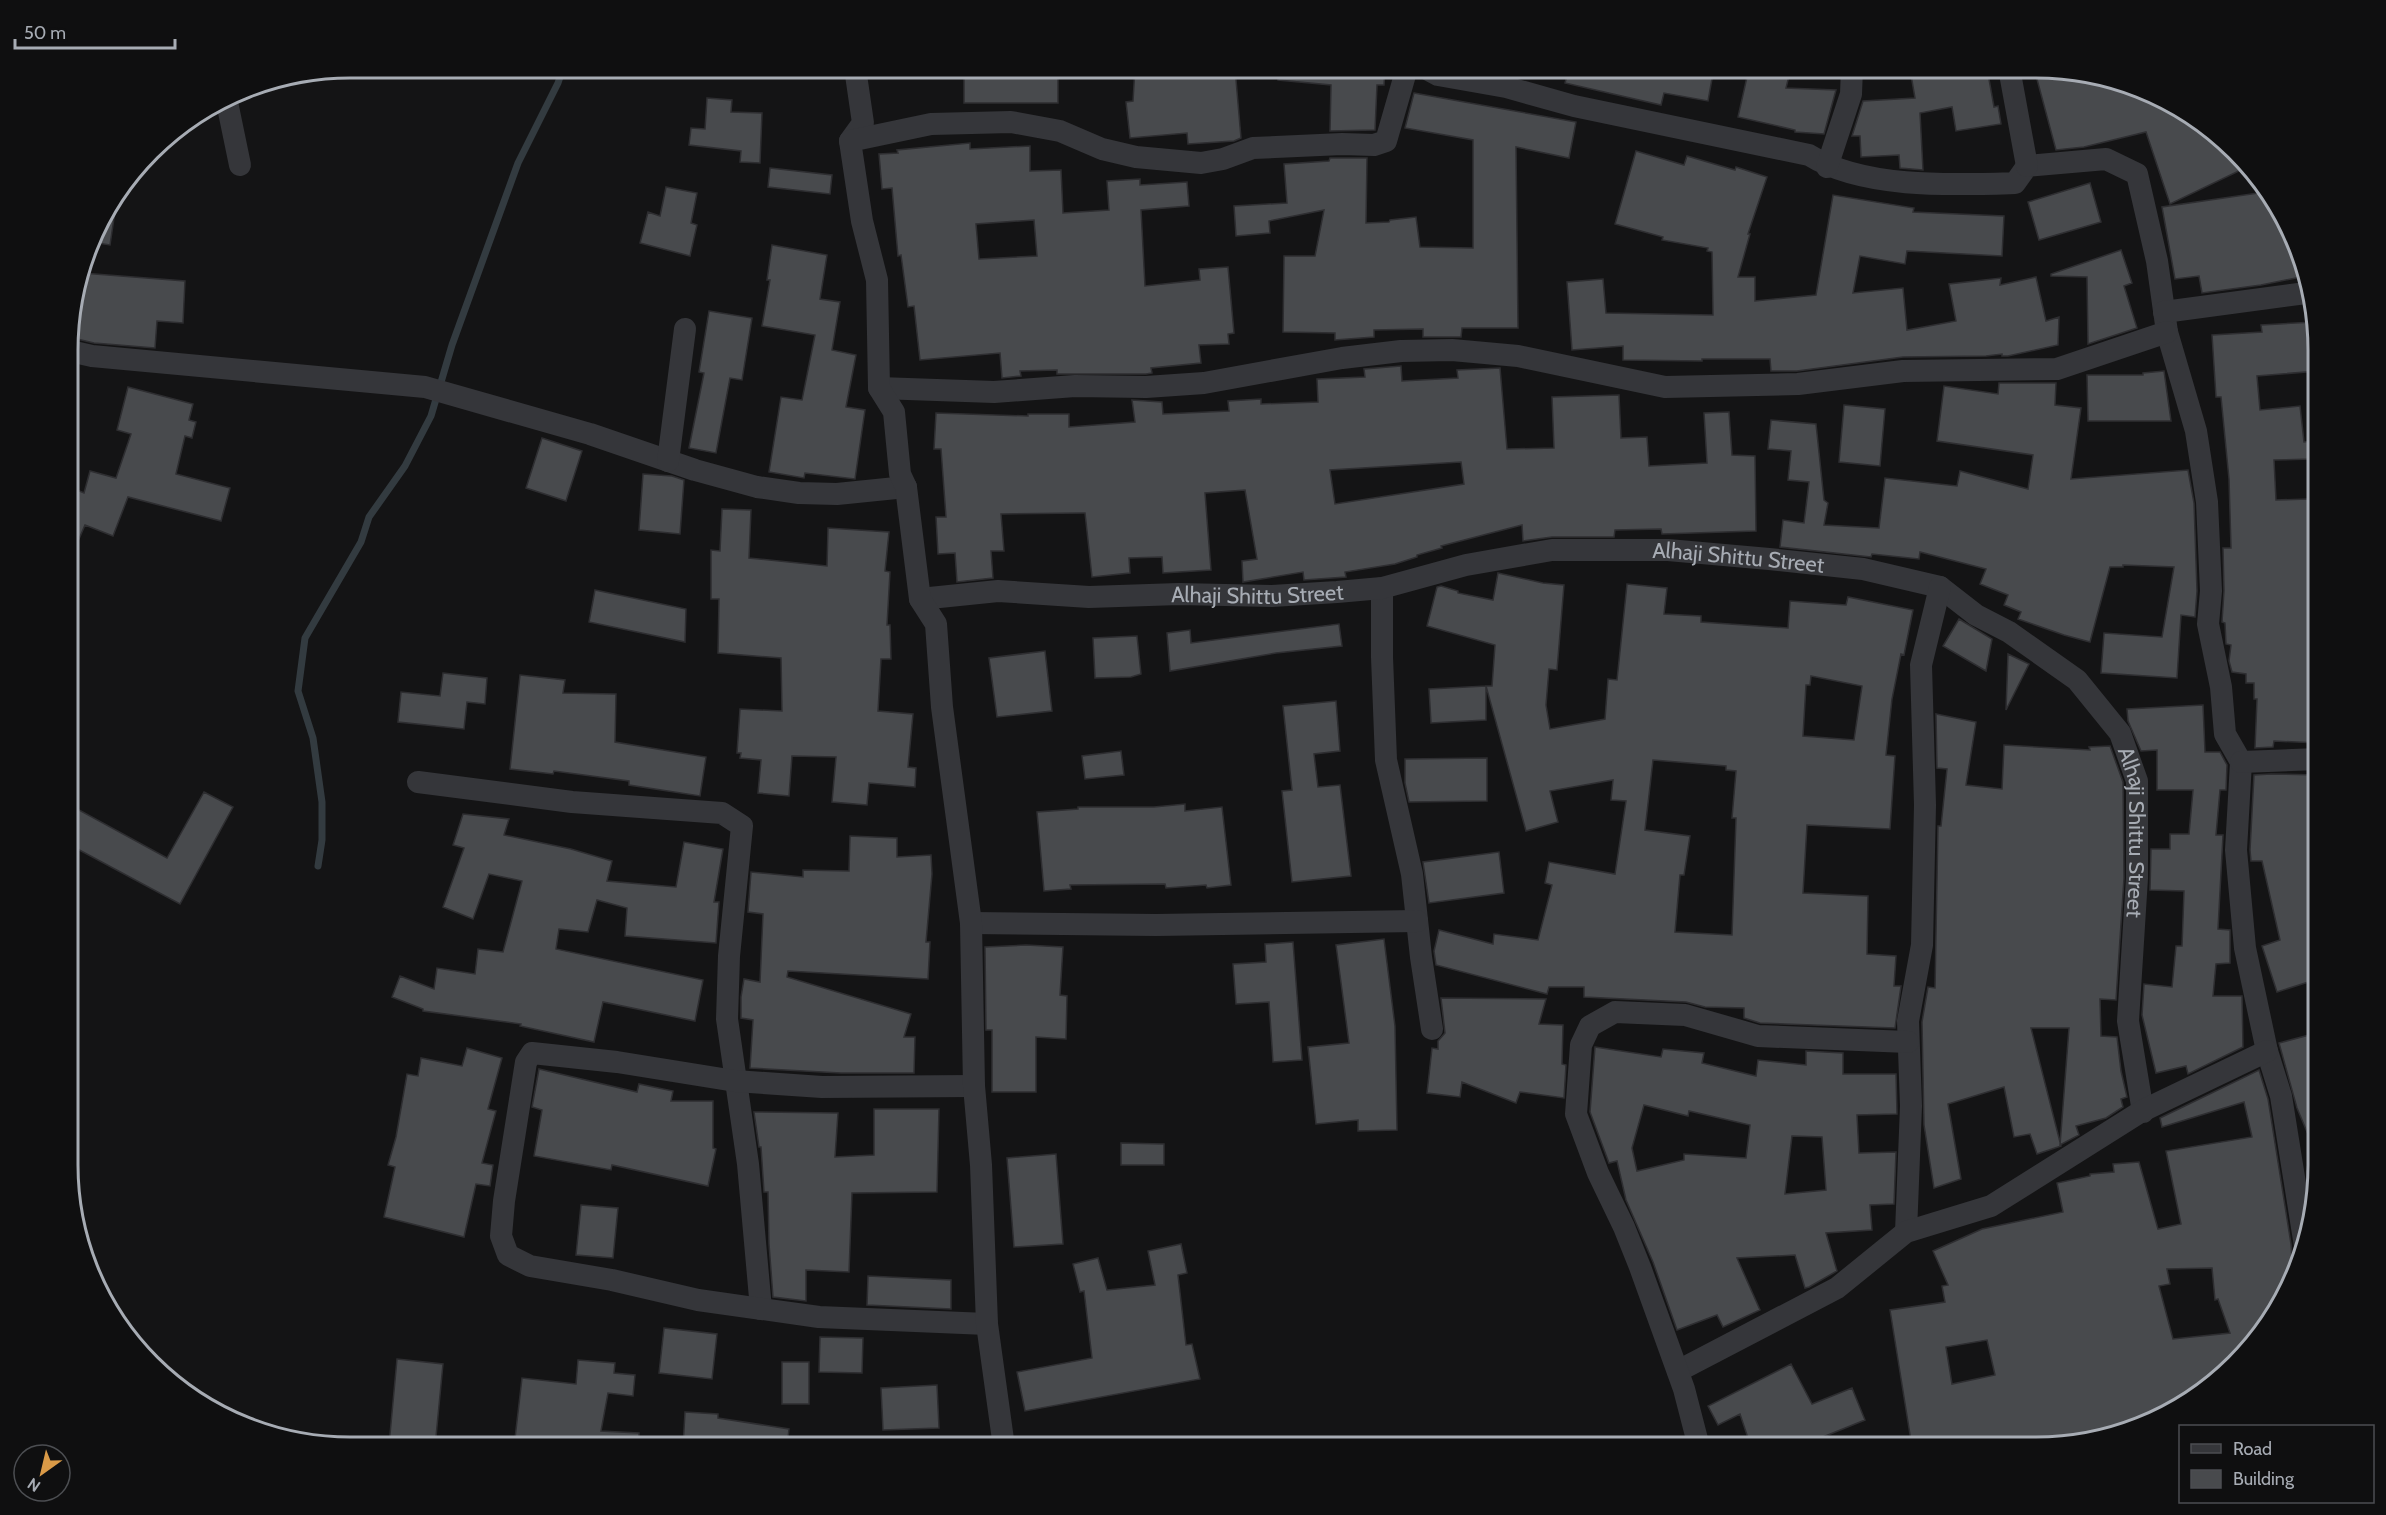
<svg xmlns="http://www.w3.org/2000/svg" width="2386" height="1515" font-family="Cabin,sans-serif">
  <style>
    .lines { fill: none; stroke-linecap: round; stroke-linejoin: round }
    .stream { stroke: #333b40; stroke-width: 7 }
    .building { fill: #484a4d; stroke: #2e2e31; stroke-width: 1.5; fill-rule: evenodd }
    .minor { stroke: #35363a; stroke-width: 22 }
    .labels { text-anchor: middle; stroke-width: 5; stroke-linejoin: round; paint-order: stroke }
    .street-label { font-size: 22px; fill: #a7acb4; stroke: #0f0f10 }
    .rim { fill: none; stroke: #a7acb4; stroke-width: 3 }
  </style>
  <rect width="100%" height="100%" fill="#141415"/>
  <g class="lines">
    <!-- stream -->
    <path class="stream" d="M318 866 322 840V802L313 738 298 691 305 638 361 542 369 517 405 466 431 416 452 345 518 163 558 83 563 68"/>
  </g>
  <!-- building -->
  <path class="building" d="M964 68H1058V103H964Z
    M1135 68H1235L1241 138 1234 141 1188 144 1187 133 1130 138 1126 102 1133 101Z
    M1278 68H1385L1384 85H1377L1375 130 1330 131 1331 85 1278 80Z
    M1569 68H1714L1708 101 1664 93 1661 105 1565 83Z
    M1749 68H1791L1786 88 1836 90 1824 134 1795 132V130L1738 117Z
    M1954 68H1987L1994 107 1998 106 2001 124 1956 131 1952 107 1920 113 1923 170 1900 168 1899 155 1861 157 1860 136H1852L1863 101 1915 98 1911 75Z
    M2034 68 2110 77 2193 115 2243 169 2170 204 2146 132 2084 147 2056 150Z
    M1414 93 1576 122 1569 158 1516 147 1518 328H1462L1461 337H1423V329L1374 330V337L1335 340V333L1283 332 1284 256H1315L1324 210 1269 221 1270 233 1236 236 1234 206 1287 203 1284 164 1329 161 1330 158H1367L1366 223 1389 222 1390 220 1416 217 1420 247 1473 248V140L1405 128Z
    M707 98 732 100 731 112 762 113 760 163 740 162 741 151 689 145 691 128 705 129Z
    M970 143V149L1030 146V171L1061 170 1063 213 1109 210 1107 181 1140 179V185L1187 182 1189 206 1141 210 1145 286 1200 280 1199 269 1228 267 1234 333 1228 334 1229 344 1199 345 1201 363 1151 368 1152 373 1146 374H1057V370L1020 371 1021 376 1002 378 1000 353 920 360 914 306 908 307 901 255 898 256 892 188 882 189 879 154 898 153 897 150ZM1034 220 1037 256 979 259 976 224Z
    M1636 151 1684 165 1687 156 1735 170 1736 167 1767 177 1748 234H1750L1738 277H1755V301L1816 295 1833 195 1914 208 1913 212 2004 216 2002 256 1907 251 1905 264 1860 256 1853 293 1903 288 1907 330 1956 321 1949 284 2001 278 2000 285 2036 277 2046 321 2059 317 2058 345 2008 356H2002V354L1986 356 1903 357 1797 371H1771L1770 359H1702V361L1623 360V346L1572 350 1567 282 1603 279 1606 313 1713 315 1712 252 1707 251 1708 248 1662 240 1663 237 1615 224Z
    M770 168 832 175 830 194 768 187Z
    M2090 183 2101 222 2039 240 2028 202Z
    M666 187 697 193 691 223 697 225 690 256 640 243 648 212 660 216Z
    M2265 192 2281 209 2301 277 2261 285 2202 293 2199 276 2175 279 2162 207Z
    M117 198 110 245 91 242 97 225Z
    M772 245 827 255 820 299 840 302 832 350 856 355 846 407 865 410 855 479 805 473 804 478 769 472 781 397 802 400 815 335 762 326 770 280H767Z
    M2121 250 2132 283 2124 286 2137 328 2088 344 2087 277 2051 276V274Z
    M82 273 185 281 183 323 157 321 155 348 94 343 77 339Z
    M709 311 752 318 742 380 730 378 716 453 689 448 704 373 699 372Z
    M2315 322 2318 332V371L2257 376 2260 410 2300 406 2304 442 2312 441V459L2274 460 2276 500 2308 499 2310 550H2318V743L2274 741 2273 747 2255 748 2257 699H2254V683H2246V674L2232 672 2229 661 2231 645 2226 644 2225 623 2222 622 2224 591 2223 548H2231L2229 479 2221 397H2216L2212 335 2262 332 2261 325Z
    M1401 366 1402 381 1458 378 1457 370 1500 368 1507 449 1554 448 1552 397 1619 395 1621 438 1647 437 1649 466 1707 463 1704 413 1729 412 1732 455 1755 456 1756 531 1662 534 1661 529 1615 530 1614 537H1552L1523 541 1522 525 1441 546 1442 548 1417 555V557L1395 564 1345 572 1346 577 1304 580 1303 572 1243 582 1242 561 1257 559 1245 490 1205 493 1211 570 1163 573 1162 557 1129 558 1130 573 1092 577 1085 513H1083L1001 514 1004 551H991L993 578 957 582 955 553 938 554 936 517H946L941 449H934L936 413 1028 416V414H1069V427L1135 422 1132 400 1162 402 1163 414 1229 411 1228 401 1261 399V404L1318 402 1317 379 1365 377 1364 369ZM1461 462 1464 484 1335 504 1330 470Z
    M2164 371 2171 421H2088L2087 375H2143V373Z
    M1999 383H2056L2055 405 2081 408 2071 479 2188 470 2194 503 2197 591 2195 617 2181 615 2177 678 2101 673 2104 633 2162 637 2174 567 2123 565V567H2110L2090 642 2064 635 2018 619 2021 612 2004 605 2008 595 1980 584 1986 569 1920 552 1919 559 1872 554 1871 557 1780 547 1783 520 1804 523 1809 482 1788 480 1791 451 1768 449 1771 420 1816 424 1824 500 1828 503 1824 525 1879 528 1885 478 1957 486 1960 471 2028 489 2033 455 1937 441 1944 386 1998 394Z
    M128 387 193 404 189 420 196 422 192 438 185 436 176 474 230 488 221 521 128 497 113 536 85 525 70 560V487L84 493 90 471 116 478 131 434 117 430Z
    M1844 405 1885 409 1880 466 1839 462Z
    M542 438 582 451 566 501 526 488Z
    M643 474 672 476 684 480 680 534 639 530Z
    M722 509 751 510 749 558 827 566 828 528 889 532 885 571 890 572 887 625H890L891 659H881L878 711 913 714 908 767 916 768 915 787 869 783 867 805 832 802 836 757 792 756 789 796 758 793 761 760 740 758 741 753H737L740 709 782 711 781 658 718 653 719 599H711V550L720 551Z
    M1498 573 1543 583 1564 585 1557 670 1549 669 1546 705 1550 729 1605 719 1608 679 1617 680 1627 584 1667 588 1664 614 1701 616V622L1788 628 1790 601 1846 605 1848 597 1913 610 1904 655 1901 654 1892 699 1886 755 1895 756 1890 829 1807 825 1803 893 1868 896 1867 954 1896 956 1894 986H1901L1895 1028 1760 1023 1744 1018V1008L1705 1007 1686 1002 1584 997V987H1549L1547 994 1436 965 1434 951 1439 930 1493 944 1494 934 1538 940 1552 885 1545 883 1549 862 1615 874 1626 801 1611 800 1613 780 1550 791 1558 822 1526 831 1486 686H1492L1495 645 1427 626 1437 587 1441 586 1458 591V593L1493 600ZM1811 676 1862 686 1854 740 1803 736 1806 685H1810ZM1653 760 1726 766V770L1736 771 1732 818H1736L1732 935 1675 932 1680 875H1684L1690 836 1645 830Z
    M595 590 686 609 685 642 589 622Z
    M1959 619 1992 639 1986 671 1943 646Z
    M1339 624 1342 646 1276 653 1170 671 1167 633 1190 630 1191 643Z
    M1137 636 1141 674 1131 677 1095 678 1093 638Z
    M1045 651 1052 711 997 717 989 658Z
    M2008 654 2029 664 2006 710Z
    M443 673 487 678 485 704 467 702 464 729 398 722 401 692 440 696Z
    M520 675 565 680 563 693 616 694 615 742 706 757 700 796 629 785V781L554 771 553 774 510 769Z
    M1486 686V720L1431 723 1429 689Z
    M1336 701 1340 751 1314 754 1318 787 1340 785 1351 876 1292 882 1282 791 1292 790 1283 706Z
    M2203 705 2205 752H2220L2227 765 2226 790H2220L2216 835H2223L2218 929 2230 930V963L2216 964 2213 996H2242L2243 1047 2188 1074 2186 1066 2156 1073 2142 1015 2144 984 2172 987 2176 946H2182L2184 891 2150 890 2151 849H2170V834H2189L2193 790H2157V750L2141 751 2128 721 2127 709Z
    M1936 714 1976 722 1966 785 2002 789 2004 745 2090 750 2089 747 2110 746 2123 782 2124 878 2116 1000 2100 999 2101 1036 2117 1037 2121 1071 2127 1097 2121 1099 2123 1107 2106 1118 2076 1126 2079 1135 2060 1145 2069 1028H2031L2061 1146 2037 1154 2030 1134 2014 1137 2004 1087 1948 1104 1961 1179 1934 1188 1924 1125 1922 1022 1928 987 1935 988 1938 826H1941L1947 769 1937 768Z
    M1121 751 1124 775 1085 779 1082 756Z
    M1487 758V801L1409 802 1405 783V759Z
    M2271 774 2318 775V831L2315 832 2318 881V979L2277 992 2262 946 2280 940 2262 861H2251L2250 850 2254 775Z
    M204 792 233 807 180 904 70 845V805L167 858Z
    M1185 804V811L1222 807 1231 885 1207 888 1206 885 1166 888 1165 884 1070 885 1071 889 1044 891 1037 812 1078 809V807H1154Z
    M463 814 509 819 504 835 571 849 612 861 607 881 676 887 684 842 723 849 714 902H719L716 943 625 936 627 908 597 900 588 932 559 929 556 949 703 980 695 1021 603 1002 594 1042 520 1026 521 1024 423 1011V1009L392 997 400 976 434 989 437 968 475 974 478 949 503 952 522 881 489 874 473 919 443 907 464 848 453 845Z
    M850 836 897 838V857L931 855 932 874 926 942H930L928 979 788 971 787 977 911 1014 904 1037H915L914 1073H841L750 1068 753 1020 741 1018V997L744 979 760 982 763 914 748 912 751 872 803 877V870L849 871Z
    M1499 852 1504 893 1429 903 1423 862Z
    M1384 939 1395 1026 1397 1130 1358 1131V1120L1316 1124 1308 1047 1349 1043 1336 945Z
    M1293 942 1302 1060 1273 1062 1269 1002 1236 1004 1233 964 1266 962 1265 944Z
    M1026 945 1063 947 1060 995 1067 996 1066 1039 1036 1037V1092H992V1030H986L985 947Z
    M1441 998 1546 999 1539 1024 1563 1025 1562 1064 1566 1065 1564 1098 1520 1092 1516 1103 1462 1082 1460 1097 1427 1093 1432 1048 1438 1049V1041L1445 1033Z
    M2313 1034 2318 1053V1158L2297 1108 2279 1043Z
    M1595 1047 1661 1057 1663 1049 1704 1053 1702 1063 1756 1076 1758 1060 1806 1065V1051L1843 1053V1074H1896L1897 1114 1857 1115 1859 1153 1896 1152 1894 1204 1870 1205 1872 1230 1826 1233 1837 1271 1809 1287 1805 1288 1795 1255 1737 1258 1760 1310 1723 1327 1717 1315 1677 1330 1653 1262 1626 1200 1617 1161 1609 1163 1590 1112ZM1644 1105 1688 1116 1689 1111 1750 1125 1746 1158 1684 1154V1160L1637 1171 1632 1148ZM1792 1136 1822 1137 1826 1190 1785 1194Z
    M467 1048 502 1058 488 1109 496 1111 482 1163 493 1165 490 1186 476 1184 464 1237 384 1217 395 1167 388 1165 396 1137 407 1074 418 1076 421 1058 462 1066Z
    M539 1069 637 1092 639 1084 673 1091 671 1101H713V1148L716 1149 708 1186 612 1165 611 1170 534 1156 542 1110 532 1107Z
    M2259 1070 2268 1099 2291 1244 2293 1276 2271 1322 2178 1409 2150 1413 2151 1418 2054 1447H1912L1890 1310 1945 1302 1942 1286 1948 1285 1933 1251 1982 1229 2063 1212 2057 1183 2090 1176V1174L2114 1172 2113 1164 2139 1162 2158 1229 2181 1224 2166 1151 2252 1137 2244 1102 2162 1127 2160 1118ZM2212 1268 2215 1300 2218 1299 2230 1333 2173 1339 2159 1286 2170 1284 2167 1269ZM1987 1340 1995 1375 1952 1384 1946 1347Z
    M874 1109H939L937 1192 852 1193 849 1272 806 1270V1301L773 1297 769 1244 768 1192H764L761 1147H759L754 1112 838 1113 835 1157 874 1155Z
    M1121 1143 1164 1144V1165H1121Z
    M1056 1154 1063 1244 1014 1247 1007 1158Z
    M2318 1168V1183L2313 1209 2307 1171Z
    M581 1205 618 1208 613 1258 576 1255Z
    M1181 1244 1187 1273 1178 1275 1186 1345 1192 1344 1200 1379 1025 1411 1017 1372 1092 1358 1084 1291 1080 1292 1073 1264 1098 1258 1107 1290 1155 1285 1148 1251Z
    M868 1276 951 1280V1309L867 1305Z
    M664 1328 717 1334 712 1379 659 1373Z
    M820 1337 863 1338 862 1373 819 1372Z
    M397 1359 443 1364 435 1447 389 1445Z
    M578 1360 615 1363 614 1373 635 1375 633 1396 608 1393 601 1431 639 1433V1447H514L522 1378 576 1384Z
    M782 1362H809V1404H782Z
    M1791 1364 1812 1404 1852 1388 1865 1420 1813 1441 1815 1447H1751L1740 1414 1718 1425 1708 1406Z
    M937 1385 939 1428 883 1430 881 1388Z
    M685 1412 718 1414V1418L789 1429 787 1447H683Z"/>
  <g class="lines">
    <!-- minor -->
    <g class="minor">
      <path d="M1425 68 1438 75 1506 87 1574 106 1809 155C1863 189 1953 185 2015 183L2027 166 2106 159 2137 174 2157 261 2167 332 2196 431 2207 502 2211 591 2208 624 2221 687 2225 734 2241 762 2236 850 2245 948 2267 1051 2281 1096 2305 1246"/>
      <path d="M2009 68 2027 166"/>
      <path d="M225 100 228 107 240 165"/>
      <path d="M850 141 863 123 855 68"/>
      <path d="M1827 167 1851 94 1852 68"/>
      <path d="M2164 312 2306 293"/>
      <path d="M70 351 92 356 425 387 590 434 695 470 757 487 799 493 837 494 906 487"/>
      <path d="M879 388 994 392 1075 386 1146 387 1204 383 1342 358 1401 351 1452 350 1518 356 1665 387 1798 384 1903 371 2057 369 2167 332"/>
      <path d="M668 461 685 329"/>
      <path d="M1382 588V657L1386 760 1412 874 1421 957 1432 1029"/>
      <path id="s1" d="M920 599 998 591 1089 597 1179 594 1272 596 1337 592 1382 588 1466 565 1552 550H1668L1769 559 1863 569 1940 587 1976 615 2009 632 2077 680 2120 733 2137 781V878L2128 1021 2143 1112"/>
      <path d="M2241 762 2318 759"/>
      <path d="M418 782 572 802 722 813 742 826 729 956 727 1019 748 1164 761 1309"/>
      <path d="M971 923 1156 925 1417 921"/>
      <path d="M974 1086 822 1087 735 1081 617 1062 532 1053 526 1062 504 1201 501 1236 508 1255 530 1266 612 1280 698 1300 819 1317 987 1324"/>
      <path d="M1906 1232 1911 1106 1908 1021 1922 945 1925 805 1921 665 1940 587"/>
      <path d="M1678 1371 1837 1288 1906 1232 1991 1206 2142 1111 2267 1051"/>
      <path d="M1004 1447 987 1324 981 1165 974 1086 971 923 942 707 936 624 920 599 906 487 900 474 894 412 879 388 877 280 862 221 850 141 931 124 1011 122 1060 131 1102 149 1136 157 1201 163 1223 159 1253 148 1342 144 1374 145 1386 141 1407 68"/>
      <path d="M1699 1447 1684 1389 1640 1267 1624 1227 1598 1173 1576 1114 1581 1045 1590 1026 1615 1012 1685 1015 1758 1036 1908 1042"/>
    </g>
  </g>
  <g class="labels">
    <!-- street labels -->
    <g class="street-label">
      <text dy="8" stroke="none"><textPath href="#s1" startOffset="824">Alhaji Shittu Street</textPath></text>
      <text dy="8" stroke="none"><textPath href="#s1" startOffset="338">Alhaji Shittu Street</textPath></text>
      <text dy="8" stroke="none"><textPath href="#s1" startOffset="1364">Alhaji Shittu Street</textPath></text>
    </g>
  </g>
  <!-- crop -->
  <path d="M0 0H2386V1515H0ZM350 78H2036A272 272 0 0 1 2308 350V1165A272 272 0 0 1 2036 1437H350A272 272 0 0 1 78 1165V350A272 272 0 0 1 350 78Z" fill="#0f0f10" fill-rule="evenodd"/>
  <path class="rim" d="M350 78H2036A272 272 0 0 1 2308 350V1165A272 272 0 0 1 2036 1437H350A272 272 0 0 1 78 1165V350A272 272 0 0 1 350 78Z"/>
  <!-- legend -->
  <rect x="2179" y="1425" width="195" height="78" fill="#0f0f10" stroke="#4c4e52" stroke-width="1.5"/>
  <rect x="2191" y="1444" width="30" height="9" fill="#35363a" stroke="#4c4e52" stroke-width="1.5"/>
  <text x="2233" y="1455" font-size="18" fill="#a7acb4">Road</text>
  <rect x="2191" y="1470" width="30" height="18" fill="#484a4d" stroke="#4c4e52" stroke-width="1.5"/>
  <text x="2233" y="1485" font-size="18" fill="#a7acb4">Building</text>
  <!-- north arrow -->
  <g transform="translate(42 1473) rotate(214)"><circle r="28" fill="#0f0f10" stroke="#4c4e52" stroke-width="1.5"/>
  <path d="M0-4.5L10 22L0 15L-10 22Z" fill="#da9a47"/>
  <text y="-9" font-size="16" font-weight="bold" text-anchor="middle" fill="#a7acb4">N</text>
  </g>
  <!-- scale -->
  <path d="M15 39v9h160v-9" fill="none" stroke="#a7acb4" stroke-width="3"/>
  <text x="24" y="39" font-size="18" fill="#a7acb4" stroke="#0f0f10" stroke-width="4.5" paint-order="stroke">50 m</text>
</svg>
